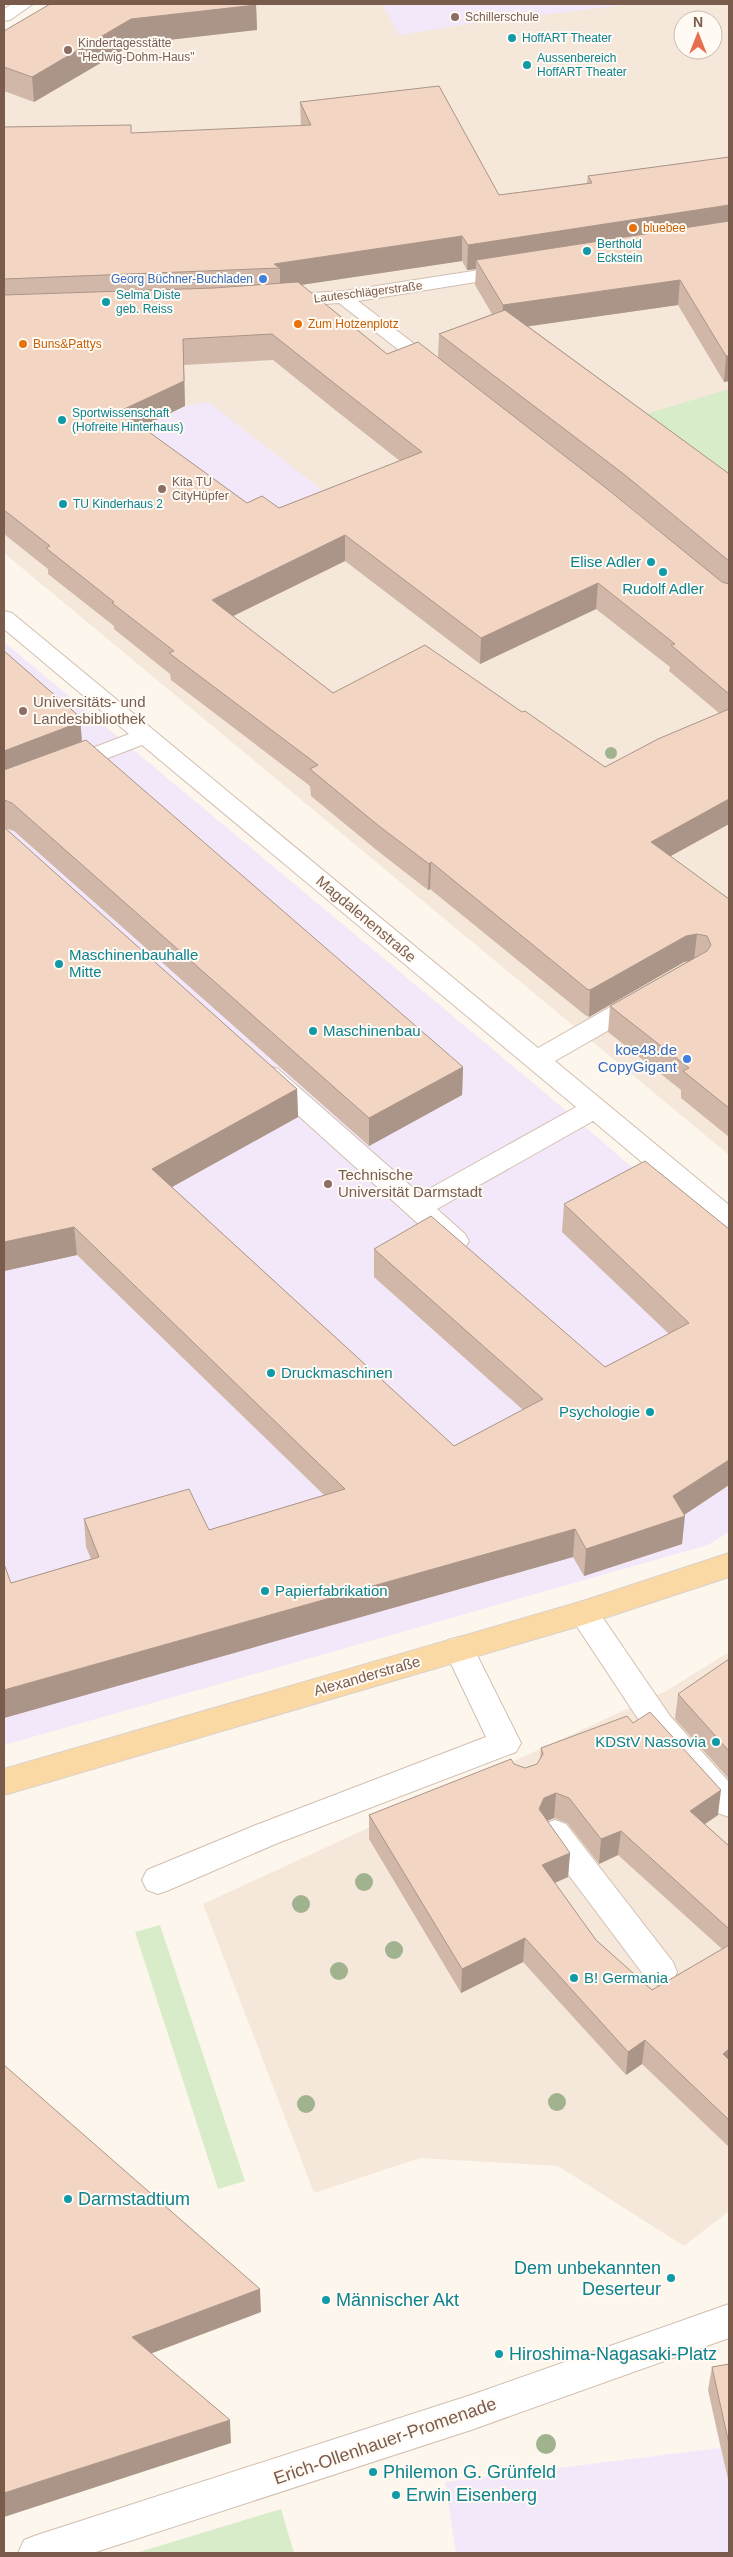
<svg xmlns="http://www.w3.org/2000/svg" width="733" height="2557" font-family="Arial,sans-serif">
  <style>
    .residential { fill: #f5e8da; fill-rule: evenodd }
    .education { fill: #f3e8fa }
    .green { fill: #d8ecc9 }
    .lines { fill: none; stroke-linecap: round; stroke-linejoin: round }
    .minor-casing { stroke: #d1beb0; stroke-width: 2 }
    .major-casing { stroke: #dad1cd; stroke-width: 2 }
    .minor { fill: #fff; fill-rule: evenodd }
    .major { fill: #fbd9a5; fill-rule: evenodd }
    .tree { fill: #a0b28e }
    .wall { fill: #d1b7a8; fill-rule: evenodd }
    .shaded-wall { fill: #aa9588 }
    .building { fill: #f3d5c3; stroke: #aa9588; fill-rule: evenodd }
    .education-dot { fill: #8d6e63; stroke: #fffaf3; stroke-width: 2 }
    .culture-dot { fill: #0f9aa8; stroke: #fffaf3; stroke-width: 2 }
    .food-dot { fill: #e8710a; stroke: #fffaf3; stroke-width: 2 }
    .shop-dot { fill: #3f7fe0; stroke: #fffaf3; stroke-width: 2 }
    .labels { text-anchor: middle; stroke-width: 4; stroke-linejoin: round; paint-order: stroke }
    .far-education-label { font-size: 12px; fill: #785e54; stroke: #fffaf3; text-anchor: start }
    .far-culture-label { font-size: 12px; fill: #0d838f; stroke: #fffaf3; text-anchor: start }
    .far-food-label { font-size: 12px; fill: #c56008; stroke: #fffaf3; text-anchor: start }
    .far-shop-label { font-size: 12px; fill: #366cbe; stroke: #fffaf3; text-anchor: end }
    .far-street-label { font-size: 12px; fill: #7a5c4d; stroke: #fffaf3 }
    .culture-label { font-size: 15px; fill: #0d838f; stroke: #fffaf3; text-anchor: start }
    .education-label { font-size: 15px; fill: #785e54; stroke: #fffaf3; text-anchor: start }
    .street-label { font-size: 15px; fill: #7a5c4d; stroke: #fffaf3 }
    .shop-label { font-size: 15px; fill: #366cbe; stroke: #fffaf3; text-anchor: end }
    .near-culture-label { font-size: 18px; fill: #0d838f; stroke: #fffaf3; text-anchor: start }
    .near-street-label { font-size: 18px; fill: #7a5c4d; stroke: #fffaf3 }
  </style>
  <rect width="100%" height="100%" fill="#fdf6ec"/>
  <!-- residential -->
  <path class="residential" d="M58 4H729V1155L4 553V42ZM683 20H713V50H683Z
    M729 1652V2211L684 2246 558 2166 420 2158 314 2193 203 1904 666 1691Z"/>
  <!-- education -->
  <path class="education" d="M382 4H634L475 23 399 35Z
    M208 402 322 490 245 527 49 561 22 549 4 534V488L79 456 185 406Z
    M4 642 575 1118 729 1251V1532L708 1545 4 1745Z
    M729 2387V2553H456L445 2482 720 2448 708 2390Z"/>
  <!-- green -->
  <path class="green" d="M729 389V470L714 475 643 415Z
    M160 1925 245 2181 218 2189 135 1932Z
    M281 2509 294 2553H136Z"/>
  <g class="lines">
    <defs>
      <path id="minor" d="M12 4H33L10 20 4 21V9Z
        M512 265 519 267 522 271 519 275 358 301 442 365 445 369 442 373 435 375 428 373 339 303 280 307 273 305 270 301 273 297 280 295 344 291Z
        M4 611 12 613 538 1048 633 994 642 991 651 994 655 1000 651 1006 555 1061 729 1205V1230L719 1227 593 1121 437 1209 465 1234 469 1241 465 1248 455 1251 445 1248 260 1081 256 1075 260 1069 269 1066 278 1069 420 1194 576 1107 142 745 4 798V782L129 734 4 629Z
        M583 1601 594 1605 670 1716 729 1782V1817L718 1813 648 1734 568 1613 572 1605Z
        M459 1637 470 1640 474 1649 521 1743 516 1752 278 1843 169 1890 158 1894 147 1890 142 1880 147 1870 256 1825 486 1737 444 1649 448 1640Z
        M555 1820 566 1824 673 1962 677 1972 673 1982 661 1986 649 1982 544 1842 539 1833 544 1824Z
        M729 2304V2338L471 2430 93 2553H18L24 2540 37 2535 471 2395Z"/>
      <path id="major" d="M729 1553V1577L583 1625 4 1795V1769L583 1601Z"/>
    </defs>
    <!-- minor casing -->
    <use href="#minor" class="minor-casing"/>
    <!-- major casing -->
    <use href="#major" class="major-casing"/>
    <!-- minor -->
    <use href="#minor" class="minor"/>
    <!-- major -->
    <use href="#major" class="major"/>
  </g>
  <!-- trees -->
  <g class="tree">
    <circle cx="611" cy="753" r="6"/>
    <circle cx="364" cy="1882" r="9"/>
    <circle cx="301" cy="1904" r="9"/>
    <circle cx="394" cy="1950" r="9"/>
    <circle cx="339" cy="1971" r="9"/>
    <circle cx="557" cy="2102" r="9"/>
    <circle cx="306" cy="2104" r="9"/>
    <circle cx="546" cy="2444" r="10"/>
  </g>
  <!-- wall -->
  <path class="wall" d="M256 4 257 30 133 44 34 102 4 91V31Z
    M300 102 499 195 587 183 588 176 729 157V381L724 382 678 305 528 326 728 473H729V824L670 856 729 899V1137L681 1098V1090L608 1032 610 1006 688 961 684 962 589 1017 585 1015 430 889 428 890 379 852 311 796 310 786 171 680 170 674 114 629V626L48 574V569L4 534V127L131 125V133L301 126ZM462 261 467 270 476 269 475 285 492 314 439 334 438 357 387 354 301 285ZM273 360 339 413 400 461 279 508 247 503 142 427 185 406 184 365ZM609 490 623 501 683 550ZM345 561 480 664 596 609 670 667 669 671 719 713 605 767 522 712 333 693 233 616Z
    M4 651 80 717 82 741 463 1067 462 1095 369 1146 14 831 5 828 297 1089 298 1117 172 1187 454 1446 523 1410 374 1277V1249L605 1367 669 1334 562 1232 564 1204 729 1229V1485L684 1515 682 1544 584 1576 573 1557 4 1718 11 1583 91 1559 86 1547 84 1519 209 1530 324 1495 77 1255 4 1271Z
    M729 1659V1779L675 1719 678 1694Z
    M633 1723 718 1815 705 1824 729 1846V2147L642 2064 626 2075 523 1962 461 1993 369 1839V1815L514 1764 525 1768 537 1764 540 1759 541 1748ZM554 1818 567 1823 599 1864 618 1855 722 1949 652 1990 596 1940 555 1883 568 1877 570 1853 547 1821Z
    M729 2364V2484L708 2390 712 2367Z"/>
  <!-- shaded-wall -->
  <path class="shaded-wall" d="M256 4 257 30 133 44 34 102 32 77 131 19Z
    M729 205V224L476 260V269L467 270 468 245Z
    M462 236V261L280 288V268L274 264Z
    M680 280 678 305 502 330 503 305Z
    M183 339 185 406 122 436 120 411Z
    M726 356H729V381L724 382Z
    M345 535V561L213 626 212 600Z
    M598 583 596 609 480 664 481 638Z
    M80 717 82 745 4 780V751Z
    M729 799V824L649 868 651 842Z
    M431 862 430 889 428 890 429 864Z
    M697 934 694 960 684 962 589 1017 590 990 686 936Z
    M463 1067 462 1095 369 1146V1118Z
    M297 1089 298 1117 154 1197 152 1169Z
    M74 1227 77 1255 4 1271V1242Z
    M729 1460V1485L678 1519 685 1516 682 1544 584 1576 586 1549 673 1496Z
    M575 1529 573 1557 4 1718V1690Z
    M721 1790 718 1815 687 1836 690 1811Z
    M556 1793 554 1818 542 1823 539 1809 544 1798Z
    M621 1831 618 1855 599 1864 601 1839Z
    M570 1853 568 1877 540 1889 542 1865Z
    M525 1938 523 1962 461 1993 462 1969Z
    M645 2040 642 2064 626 2075 628 2052Z
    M729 2049V2070L723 2054Z
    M260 2289 261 2312 134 2360 132 2337Z
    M230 2420 231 2443 4 2517V2493Z"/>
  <!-- building -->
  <path class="building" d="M50 4H256V5L131 19 32 77 4 67V31Z
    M439 86 499 195 592 183 588 176 729 157V205L468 245 462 236 274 264 280 268 4 279V127L131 125V133L311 125 300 102Z
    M729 221V356H726L680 280 503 305 476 260Z
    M298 282 387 354 418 342 606 488 722 582 729 584V694L671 645 675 644 598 583 481 638 345 535 212 600 333 693 425 645 522 712 525 711 605 767 658 739 729 709V799L651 842 729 899V1108L683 1071 689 1068 610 1006 707 951 711 945 707 936 697 934 686 936 590 990 587 989 431 862 429 864 379 826 310 769 318 765 169 653 174 651 112 603 114 602 46 548 50 546 4 510V295L214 288ZM272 334 339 387 422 452 279 508 262 496 247 503 120 411 184 381 183 339Z
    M505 310 728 473H729V561L625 475 439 334Z
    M4 651 80 717 67 723 70 726 4 751Z
    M86 740 463 1067 369 1118 12 803 4 800V770Z
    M4 827 297 1089 152 1169 454 1446 543 1399 374 1249 431 1216 605 1367 689 1323 564 1204 645 1161 729 1229V1460L673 1496 685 1516 586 1549 575 1529 4 1690V1564L11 1583 99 1557 84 1519 189 1489 209 1530 345 1489 74 1227 4 1242Z
    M729 1659V1751L678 1694Z
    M650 1712 721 1790 690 1811 729 1846V1929L621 1831 601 1839 569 1798 556 1793 544 1798 539 1809 570 1853 542 1865 596 1940 652 1990 729 1945V2049L723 2054 729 2060V2120L645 2040 628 2052 525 1938 462 1969 369 1815 511 1759 514 1764 525 1768 537 1764 543 1754 541 1748 627 1716 633 1723Z
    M4 2065 260 2289 132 2337 230 2420 4 2493Z
    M729 2364V2444L712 2367Z"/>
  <!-- markers -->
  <g class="education-dot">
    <circle cx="455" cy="17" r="5"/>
    <circle cx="68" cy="50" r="5"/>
    <circle cx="162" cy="489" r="5"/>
    <circle cx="23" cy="711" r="5"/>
    <circle cx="328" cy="1184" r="5"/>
  </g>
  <g class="culture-dot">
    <circle cx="512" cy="38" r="5"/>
    <circle cx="527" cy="65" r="5"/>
    <circle cx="587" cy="251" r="5"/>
    <circle cx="106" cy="302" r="5"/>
    <circle cx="62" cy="420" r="5"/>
    <circle cx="63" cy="504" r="5"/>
    <circle cx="651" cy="562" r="5"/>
    <circle cx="663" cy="572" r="5"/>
    <circle cx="59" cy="964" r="5"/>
    <circle cx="313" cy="1031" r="5"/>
    <circle cx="271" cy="1373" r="5"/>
    <circle cx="650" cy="1412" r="5"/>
    <circle cx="265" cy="1591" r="5"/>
    <circle cx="716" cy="1742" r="5"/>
    <circle cx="574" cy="1978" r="5"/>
    <circle cx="68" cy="2199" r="5"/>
    <circle cx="671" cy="2278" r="5"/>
    <circle cx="326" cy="2300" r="5"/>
    <circle cx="499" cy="2354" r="5"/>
    <circle cx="373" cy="2472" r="5"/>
    <circle cx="396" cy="2495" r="5"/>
  </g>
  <g class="food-dot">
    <circle cx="633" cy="228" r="5"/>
    <circle cx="298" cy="324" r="5"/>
    <circle cx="23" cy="344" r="5"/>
  </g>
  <g class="shop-dot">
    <circle cx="263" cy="279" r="5"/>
    <circle cx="687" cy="1059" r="5"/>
  </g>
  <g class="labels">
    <!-- far-education labels -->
    <g class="far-education-label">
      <text x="465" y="21">Schillerschule</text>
      <text x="78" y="47">Kindertagesstätte<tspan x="78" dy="14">"Hedwig-Dohm-Haus"</tspan></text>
      <text x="172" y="486">Kita TU<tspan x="172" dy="14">CityHüpfer</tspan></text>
    </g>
    <!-- far-culture labels -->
    <g class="far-culture-label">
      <text x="522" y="42">HoffART Theater</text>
      <text x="537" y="62">Aussenbereich<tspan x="537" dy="14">HoffART Theater</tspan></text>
      <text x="597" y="248">Berthold<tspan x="597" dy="14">Eckstein</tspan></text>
      <text x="116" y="299">Selma Diste<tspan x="116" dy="14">geb. Reiss</tspan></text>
      <text x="72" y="417">Sportwissenschaft<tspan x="72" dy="14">(Hofreite Hinterhaus)</tspan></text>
      <text x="73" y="508">TU Kinderhaus 2</text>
    </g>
    <!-- far-food labels -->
    <g class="far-food-label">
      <text x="643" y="232">bluebee</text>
      <text x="308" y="328">Zum Hotzenplotz</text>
      <text x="33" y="348">Buns&amp;Pattys</text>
    </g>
    <!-- far-shop labels -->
    <g class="far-shop-label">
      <text x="253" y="283">Georg Büchner-Buchladen</text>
    </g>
    <!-- far-street labels -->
    <g class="far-street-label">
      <text transform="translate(368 292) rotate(-7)" y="4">Lauteschlägerstraße</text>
    </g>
    <!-- culture labels -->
    <g class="culture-label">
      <text x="641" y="567" text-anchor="end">Elise Adler</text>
      <text x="663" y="594" text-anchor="middle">Rudolf Adler</text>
      <text x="69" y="960">Maschinenbauhalle<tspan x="69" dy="17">Mitte</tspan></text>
      <text x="323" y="1036">Maschinenbau</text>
      <text x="281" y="1378">Druckmaschinen</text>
      <text x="640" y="1417" text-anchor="end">Psychologie</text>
      <text x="275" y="1596">Papierfabrikation</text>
      <text x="706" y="1747" text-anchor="end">KDStV Nassovia</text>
      <text x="584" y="1983">B! Germania</text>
    </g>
    <!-- education labels -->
    <g class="education-label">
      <text x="33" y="707">Universitäts- und<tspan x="33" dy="17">Landesbibliothek</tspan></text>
      <text x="338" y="1180">Technische<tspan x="338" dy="17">Universität Darmstadt</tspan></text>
    </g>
    <!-- street labels -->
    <g class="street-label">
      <text transform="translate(366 919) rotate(40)" y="5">Magdalenenstraße</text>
      <text transform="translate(367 1676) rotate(-16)" y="5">Alexanderstraße</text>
    </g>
    <!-- shop labels -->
    <g class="shop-label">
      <text x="677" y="1055">koe48.de<tspan x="677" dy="17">CopyGigant</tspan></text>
    </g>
    <!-- near-culture labels -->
    <g class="near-culture-label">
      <text x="78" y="2205">Darmstadtium</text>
      <text x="661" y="2274" text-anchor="end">Dem unbekannten<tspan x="661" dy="21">Deserteur</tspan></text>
      <text x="336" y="2306">Männischer Akt</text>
      <text x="509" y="2360">Hiroshima-Nagasaki-Platz</text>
      <text x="383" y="2478">Philemon G. Grünfeld</text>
      <text x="406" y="2501">Erwin Eisenberg</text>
    </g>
    <!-- near-street labels -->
    <g class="near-street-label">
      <text transform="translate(385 2441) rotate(-19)" y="6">Erich-Ollenhauer-Promenade</text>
    </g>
  </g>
  <!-- border -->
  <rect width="733" height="2557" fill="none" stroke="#7a5c4d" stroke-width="10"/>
  <!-- north arrow -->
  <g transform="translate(698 35)"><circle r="24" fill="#fffaf3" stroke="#cabbb1"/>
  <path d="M0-4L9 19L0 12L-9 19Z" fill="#e76f51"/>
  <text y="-8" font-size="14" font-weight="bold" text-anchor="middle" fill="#7a5c4d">N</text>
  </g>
</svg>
